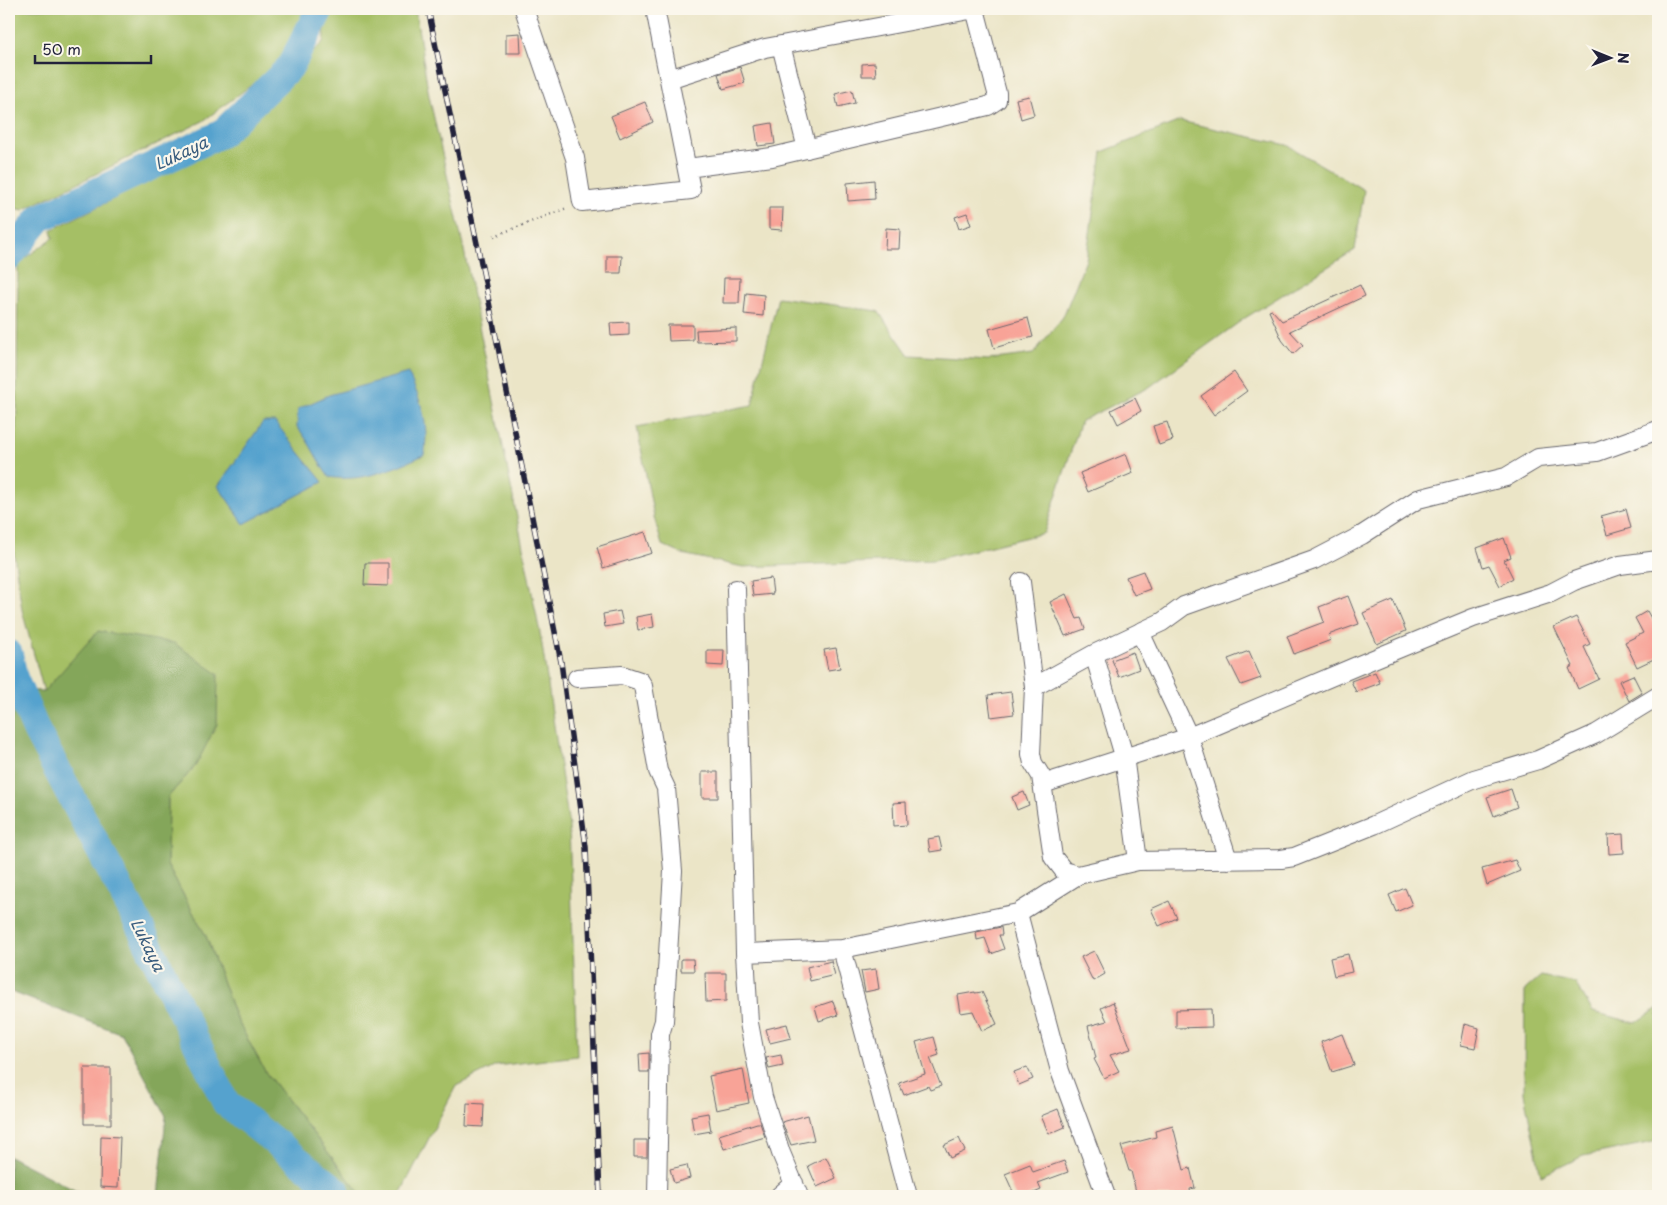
<svg xmlns="http://www.w3.org/2000/svg" width="1667" height="1205" font-family="'Playpen Sans',sans-serif">
  <style>
    .green { fill: #a5bf65; stroke: #647050 }
    .forest { fill: #84a65a; stroke: #53644a }
    .water { fill: #55a2ce; stroke: #3c6284 }
    .lines { fill: none; stroke-linecap: round; stroke-linejoin: round }
    .river { stroke: #55a2ce; stroke-width: 28 }
    .building { fill: #f8a397 }
    .minor-casing { stroke: #68666c; stroke-width: 20 }
    .path { stroke: #68666c; stroke-width: 2.5; stroke-dasharray: 1 4; stroke-linecap: butt }
    .minor { stroke: #fff; stroke-width: 18 }
    .rail-casing { stroke: #22223b; stroke-width: 5.5 }
    .rail { stroke: #fbf7ec; stroke-width: 4; stroke-dasharray: 11; stroke-linecap: butt }
    .labels { text-anchor: middle; stroke-width: 4.5; stroke-linejoin: round; paint-order: stroke }
    .water-label { font-size: 16px; font-style: italic; fill: #395c7d; stroke: #fbf7ec }
  </style>
  <rect width="100%" height="100%" fill="#fbf7ec"/>
  <filter id="ink" filterUnits="userSpaceOnUse"><feTurbulence type="fractalNoise" baseFrequency=".02" numOctaves="2"/><feDisplacementMap in="SourceGraphic" scale="10" xChannelSelector="R" yChannelSelector="G"/><feConvolveMatrix kernelMatrix="1 2 1 2 8 2 1 2 1" color-interpolation-filters="sRGB"/></filter>
  <filter id="wash" filterUnits="userSpaceOnUse"><feTurbulence type="fractalNoise" baseFrequency=".0096" numOctaves="4" result="noise"/><feDisplacementMap in="SourceGraphic" scale="20" xChannelSelector="R" yChannelSelector="G"/><feGaussianBlur stdDeviation="1.12" result="paint"/><feColorMatrix in="noise" values="0 0 0 0 0 0 0 0 0 0 0 0 0 0 0 0 0 1.4 0 .05"/><feComposite in="paint" operator="in"/></filter>
  <g filter="url(#wash)">
    <rect width="100%" height="100%" fill="#ebe5c7"/>
    <!-- green -->
    <path class="green" d="M9 9H305V16L288 58 203 121 23 210 9 207Z
      M328 9H415L429 96 463 245 541 638 569 826 577 1056 496 1066 456 1086 399 1196H362L266 1073 235 1016 206 936 167 865 168 797 196 765 99 631 44 692 22 610 10 526 17 409 18 263 53 238 51 230 222 145 323 42Z
      M1180 121 1287 145 1364 190 1355 250 1245 318 1148 388 1081 421 1044 533 934 560 743 567 682 554 662 545 654 517 637 427 752 405 778 297 878 311 909 355 988 360 1033 354 1063 317 1086 260 1102 152Z
      M1541 976 1575 983 1593 1012 1636 1023 1658 1008V1141L1583 1156 1541 1176 1524 1093 1525 990Z"/>
    <!-- forest -->
    <path class="forest" d="M98 631 174 643 218 674 217 724 196 765 168 797 167 865 206 936 235 1016 266 1073 362 1196H158L166 1116 122 1034 9 991V690L44 691Z
      M9 1156 80 1193 96 1196H9Z"/>
    <!-- water -->
    <path class="water" d="M408 373C421 400 430 425 424 455 394 468 362 483 329 477 317 461 311 443 297 427L298 409 329 395Z
      M263 422H275L323 482 244 524 218 486Z"/>
    <g class="lines">
      <!-- river -->
      <path class="river" d="M9 257 40 218 221 134 290 67 320 9
        M9 654 14 678 37 732 132 911 226 1103 336 1190 337 1196"/>
    </g>
    <g id="blocks">
      <!-- building -->
      <path class="building" d="M520 33 521 53H506V34Z
        M875 63 876 76H862V64Z
        M740 67 745 83 723 89 718 74Z
        M852 90 855 103 838 107 835 94Z
        M1029 96 1034 115 1021 119 1016 99Z
        M645 102 653 122 620 138 611 116Z
        M772 123 775 144 758 146 755 126Z
        M874 180 875 199 848 201 847 183Z
        M769 208H783L782 230 769 229Z
        M967 213 971 225 959 229 955 217Z
        M886 228 900 229 899 249H885Z
        M607 256H622L621 273H607Z
        M724 278H740L739 303H723Z
        M1360 285 1365 296 1290 331 1303 345 1293 354 1282 340 1269 311 1272 310 1282 321Z
        M746 293 764 295 763 316 744 314Z
        M1028 318 1033 337 994 348 989 329Z
        M629 322V335L611 336 610 323Z
        M668 325H693V340L669 341Z
        M736 328V341L697 342 696 330Z
        M1234 372 1247 391 1214 415 1201 396Z
        M1135 398 1141 411 1118 424 1111 410Z
        M1167 422 1173 440 1159 445 1153 426Z
        M1126 454 1133 473 1088 492 1080 473Z
        M1626 509 1631 528 1607 535 1601 516Z
        M645 532 652 553 603 568 597 547Z
        M1504 538 1511 557 1504 560 1513 578 1500 586 1489 565 1483 567 1477 548Z
        M365 563H388V586L364 585Z
        M1143 571 1150 589 1134 595 1126 577Z
        M771 578 773 594 753 596 751 581Z
        M1066 594 1077 619 1081 618 1085 629 1065 636 1050 602Z
        M1348 596 1359 624 1328 635 1331 640 1294 654 1287 636 1324 622 1319 607Z
        M1393 600 1406 631 1377 644 1363 613Z
        M620 611 623 624 605 627 603 614Z
        M1647 611 1658 631V657L1637 667 1625 642 1643 633 1635 618Z
        M652 614 654 627 638 630 636 617Z
        M1576 617 1590 644 1584 647 1599 679 1578 689 1569 668 1573 666 1554 627Z
        M836 648 840 668 828 670 824 650Z
        M707 650H724L723 666 707 665Z
        M1249 651 1261 678 1241 685 1228 659Z
        M1133 652 1139 669 1119 677 1112 660Z
        M1375 672 1380 683 1356 692 1351 681Z
        M1633 675 1642 693 1629 701 1619 681Z
        M1011 692 1014 714 991 717 988 695Z
        M702 772H718V798H702Z
        M1511 789 1517 807 1494 816 1487 797Z
        M1024 792 1029 805 1017 810 1012 797Z
        M906 802 907 825 894 826 893 803Z
        M1623 834 1624 853 1609 854 1608 835Z
        M939 837 942 850 930 852 928 839Z
        M1515 860 1520 871 1487 885 1482 869Z
        M1405 888 1412 905 1396 912 1389 895Z
        M1169 901 1177 918 1159 926 1151 909Z
        M1001 927 1002 935H999L1004 949 991 954 985 938 977 940 976 932Z
        M1094 951 1105 974 1093 981 1081 957Z
        M1348 954 1352 972 1334 976 1330 958Z
        M681 959H693L694 971H681Z
        M831 961 835 975 810 981 807 967Z
        M876 969 879 989 865 992 861 971Z
        M705 973H726V1001L706 1002Z
        M975 992V993L982 992 997 1024 982 1031 973 1011 961 1013 958 995Z
        M833 1001 838 1015 819 1021 815 1007Z
        M1113 1002 1131 1049 1110 1055 1119 1071 1104 1078 1094 1059 1096 1058 1088 1026 1107 1021 1101 1008Z
        M1211 1009 1212 1027 1176 1028V1010Z
        M787 1024 791 1038 770 1043 766 1029Z
        M1465 1024 1479 1028 1475 1048 1461 1045Z
        M1342 1034 1354 1065 1332 1072 1321 1042Z
        M934 1037 939 1055 930 1058 941 1086 930 1090 928 1086 904 1095 899 1083 925 1074 916 1042Z
        M649 1053V1072H640L639 1054Z
        M781 1055 783 1066 769 1069 766 1058Z
        M1027 1067 1033 1079 1019 1085 1014 1072Z
        M84 1068H111V1124H84Z
        M743 1069 749 1103 716 1110 709 1076Z
        M467 1103 484 1104 483 1127 466 1126Z
        M1058 1109 1065 1127 1049 1134 1041 1116Z
        M708 1113 711 1131 694 1134 691 1116Z
        M808 1115 814 1140 791 1145 782 1122Z
        M757 1123H760L765 1137 724 1149 719 1135Z
        M1173 1126 1184 1170 1190 1168 1195 1188 1190 1189 1191 1196H1137L1131 1171H1129L1121 1146 1156 1137 1155 1131Z
        M101 1136 120 1137 118 1188 100 1187Z
        M959 1138 965 1151 950 1158 944 1145Z
        M634 1140H647V1157H634Z
        M826 1157 836 1178 817 1187 808 1166Z
        M1064 1161 1068 1172 1038 1183 1041 1190 1027 1196H1015L1005 1174 1030 1164 1033 1172Z
        M687 1165 690 1178 674 1183 670 1169Z"/>
    </g>
  </g>
  <g filter="url(#ink)">
    <use href="#blocks" fill-opacity="0" stroke="#68666c" stroke-width="1"/>
    <g class="lines">
      <defs>
        <path id="minor" d="M524 9 575 158 582 202 691 190 655 9
          M781 45 807 149
          M669 79 765 48 975 9 997 93V100L988 106 772 157 687 168
          M1021 582 1034 687 1031 754 1033 763 1041 776 1053 857 1064 871 1078 875
          M736 589 745 953 749 1023 763 1097 781 1153 799 1196
          M1140 632 1189 737 1228 860
          M1094 654 1124 756 1138 861
          M577 678 622 675 640 681 643 686 658 771 666 788 673 871 664 1021 660 1034 657 1196
          M1034 687 1094 654 1162 622 1184 606 1314 560 1362 535 1418 499 1506 477 1538 458 1597 452 1658 430
          M1043 784 1189 737 1359 665 1473 618 1551 593 1574 581 1620 565 1658 560
          M1018 913 1060 1071 1106 1196
          M842 949 908 1196
          M745 953 842 949 1018 913 1078 875 1138 861 1281 859 1294 857 1374 825 1474 779 1538 760 1596 734 1658 696
          M779 1196 794 1183"/>
      </defs>
      <!-- minor casing -->
      <use href="#minor" class="minor-casing"/>
      <!-- path -->
      <path class="path" d="M494 236 567 208"/>
      <!-- minor -->
      <use href="#minor" class="minor"/>
      <defs>
        <path id="rail" d="M428 9 484 277 561 662 586 847 600 1196"/>
      </defs>
      <!-- rail casing -->
      <use href="#rail" class="rail-casing"/>
      <!-- rail -->
      <use href="#rail" class="rail"/>
    </g>
  </g>
  <g class="labels">
    <!-- water labels -->
    <g class="water-label">
      <text transform="translate(181 153) rotate(-25)" y="6">Lukaya</text>
      <text transform="translate(148 945) rotate(64)" y="6">Lukaya</text>
    </g>
  </g>
  <!-- margin -->
  <rect width="1667" height="1205" fill="none" stroke="#fbf7ec" stroke-width="30"/>
  <!-- north arrow -->
  <g transform="translate(1610 58) rotate(91)" stroke="#fbf7ec" stroke-width="4" paint-order="stroke">
  <path d="M0-4L9 19L0 12L-9 19Z" fill="#22223b"/>
  <text y="-8" font-size="14" font-weight="bold" text-anchor="middle" fill="#22223b">N</text>
  </g>
  <!-- scale -->
  <path d="M35 55v8h116v-8" fill="none" stroke="#22223b" stroke-width="2.5"/>
  <text x="42" y="55" font-size="15" fill="#22223b" stroke="#fbf7ec" stroke-width="4" paint-order="stroke">50 m</text>
</svg>
